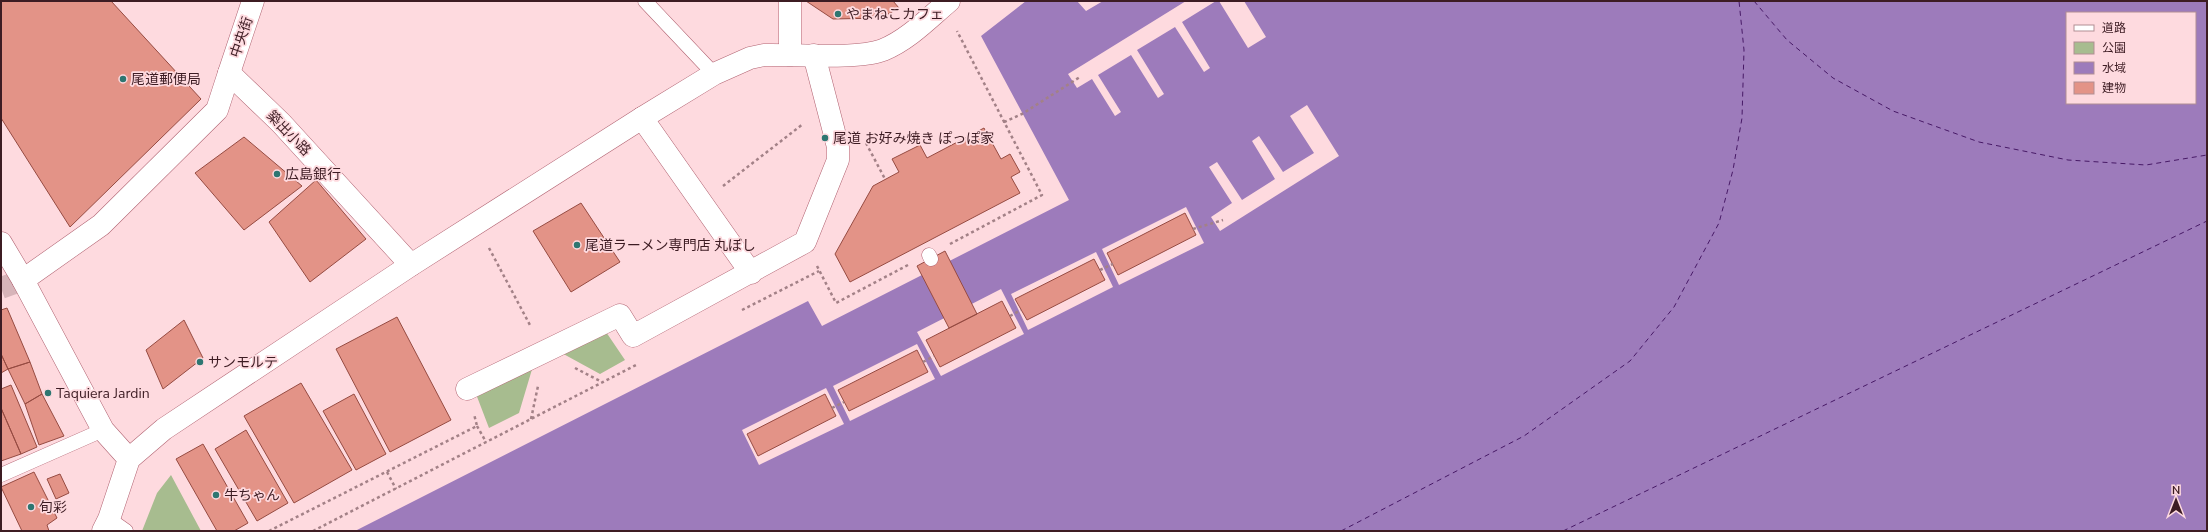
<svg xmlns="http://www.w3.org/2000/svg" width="2208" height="532" font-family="'Nunito Sans','Noto Sans JP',sans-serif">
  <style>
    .green { fill: #a7bc8f }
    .water { fill: #9d7bbb; fill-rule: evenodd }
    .pier { fill: #fedadf }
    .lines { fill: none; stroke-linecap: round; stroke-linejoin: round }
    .ferry { stroke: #471966; stroke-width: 1; stroke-dasharray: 5 4; stroke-linecap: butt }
    .building { fill: #e39387; stroke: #964b42 }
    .pedestrian-tunnel { stroke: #d7b4b9; stroke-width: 22; stroke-dasharray: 22 11; stroke-linecap: butt }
    .service-casing { stroke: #b16372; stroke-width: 15 }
    .pedestrian-casing { stroke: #b16372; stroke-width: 23 }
    .minor-casing { stroke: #b16372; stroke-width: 23 }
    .tertiary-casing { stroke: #b16372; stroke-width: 23 }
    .path { stroke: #a38187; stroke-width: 2.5; stroke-dasharray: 3 3; stroke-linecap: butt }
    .service { stroke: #fff; stroke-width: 14 }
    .pedestrian { stroke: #fff; stroke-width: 22 }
    .minor { stroke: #fff; stroke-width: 22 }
    .tertiary { stroke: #fff; stroke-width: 22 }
    .poi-dot { fill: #2e7671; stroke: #fedadf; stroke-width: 1.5 }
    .labels { text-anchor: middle; stroke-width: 3.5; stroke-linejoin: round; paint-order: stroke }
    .poi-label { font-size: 14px; fill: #3d1c23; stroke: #fedadf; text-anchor: start }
    .street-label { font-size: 14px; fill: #3d1c23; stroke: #fedadf }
  </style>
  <rect width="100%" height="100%" fill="#fedadf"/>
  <!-- green -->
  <path class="green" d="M604 329 625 360 600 374 558 351Z
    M533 366 519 413 489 428 476 394Z
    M171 475 201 531H142L157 493Z"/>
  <!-- water -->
  <path class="water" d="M1026 1H1077L1086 11 1103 1H2207V531H355L808 301 822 326 1069 200 981 36ZM2067 13H2195V103H2067Z"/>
  <!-- pier -->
  <path class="pier" d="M1186 1H1216L1182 22 1210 68 1204 72 1175 27 1137 50 1164 94 1158 98 1131 55 1098 75 1121 112 1115 116 1092 79 1077 88 1068 74Z
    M1219 1H1244L1266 37 1248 48Z
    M1307 105 1339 156 1220 231 1211 217 1232 203 1209 167 1217 162 1242 200 1275 179 1252 141 1259 136 1283 172 1314 153 1290 116Z
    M1186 207 1204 243 1119 285 1102 249Z
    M1096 252 1113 287 1028 330 1011 294Z
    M1001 289 1024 334 941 376 917 332Z
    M917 344 935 379 850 421 833 386Z
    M826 388 844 424 759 465 742 430Z"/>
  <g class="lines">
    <!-- ferry -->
    <path class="ferry" d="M1754 1 1787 40 1833 78 1893 111 1979 142 2068 160 2146 165 2207 155
      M1341 531 1524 436 1630 361 1674 307 1719 223 1733 170 1742 118 1744 50 1739 1
      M1563 531 2207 221"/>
  </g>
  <!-- building -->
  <path class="building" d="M3 1H111L201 99 70 227 1 118V3Z
    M806 1H893L899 8 881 18 833 19Z
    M984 128 1001 159 1010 154 1020 172 1011 177 1020 193 850 282 835 254 873 186 899 172 892 159 920 145 927 158Z
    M244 137 302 186 244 230 195 173Z
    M316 180 366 239 310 282 269 222Z
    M581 203 620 262 571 292 533 231Z
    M1185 213 1196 235 1118 275 1107 253Z
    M945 251 977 314 949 328 917 266Z
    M1094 259 1105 280 1027 320 1015 299Z
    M1002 301 1016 328 940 367 926 340Z
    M7 308 30 362 8 369 1 354V310Z
    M397 317 451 420 390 452 336 349Z
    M184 320 203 358 163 389 146 350Z
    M917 350 928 372 849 411 838 390Z
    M1 354 8 369 1 373Z
    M30 362 42 394 25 404 8 369Z
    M301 383 352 470 294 503 244 416Z
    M11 385 37 447 21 454 1 408V389Z
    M42 394 64 436 39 445 25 404Z
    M354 394 386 454 356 470 323 411Z
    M825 394 836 416 758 456 747 434Z
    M1 408 21 454 1 461Z
    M246 430 288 503 257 521 215 449Z
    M203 444 248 523 234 531H217L176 459Z
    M34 472 57 518 47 525 49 531H22L1 487Z
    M60 474 69 493 56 499 47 479Z"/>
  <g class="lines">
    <!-- pedestrian-tunnel -->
    <path class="pedestrian-tunnel" d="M1 288 23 280"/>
    <defs>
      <path id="service" d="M645 1 714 74
        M929 255 931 259
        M1 475 103 430
        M109 519 126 531"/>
      <path id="pedestrian" d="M229 73 253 1"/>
      <path id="minor" d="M790 1V55
        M642 118 751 273
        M23 280 101 225 217 110 229 73 281 123 411 265
        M467 389 620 315 633 336 805 242 838 160V147L814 55"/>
      <path id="tertiary" d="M1 243 23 280 103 430 129 459
        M103 531 109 519 129 459 164 429 411 265 642 118 714 74 750 58 764 55C794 54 856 60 883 50 908 40 929 18 949 1"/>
    </defs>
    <!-- service casing -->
    <use href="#service" class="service-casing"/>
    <!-- pedestrian casing -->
    <use href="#pedestrian" class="pedestrian-casing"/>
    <!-- minor casing -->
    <use href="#minor" class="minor-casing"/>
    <!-- tertiary casing -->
    <use href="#tertiary" class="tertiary-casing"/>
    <!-- path -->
    <path class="path" d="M1004 122 1022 114 1080 77
      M866 143 885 179
      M723 186 803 124
      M1193 229 1223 220
      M950 244 1042 195 957 31
      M489 248 531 327
      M817 266 836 303 908 265
      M1100 270 1113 264
      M742 310 819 271
      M1010 316 1021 310
      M923 362 934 356
      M575 368 602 382
      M832 408 844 402
      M531 419 538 386
      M477 426 486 442
      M387 472 396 489
      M269 531 477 426 474 414
      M313 531 638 364"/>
    <!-- service -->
    <use href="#service" class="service"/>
    <!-- pedestrian -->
    <use href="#pedestrian" class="pedestrian"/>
    <!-- minor -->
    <use href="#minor" class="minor"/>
    <!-- tertiary -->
    <use href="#tertiary" class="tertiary"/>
  </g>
  <!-- markers -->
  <g class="poi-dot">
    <circle cx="838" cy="14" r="4"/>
    <circle cx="123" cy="79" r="4"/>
    <circle cx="825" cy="138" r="4"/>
    <circle cx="277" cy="174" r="4"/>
    <circle cx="577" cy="245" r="4"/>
    <circle cx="200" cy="362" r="4"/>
    <circle cx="48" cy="393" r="4"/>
    <circle cx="216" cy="495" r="4"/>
    <circle cx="31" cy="507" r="4"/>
  </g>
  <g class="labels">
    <!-- poi labels -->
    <g class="poi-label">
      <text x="846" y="19">やまねこカフェ</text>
      <text x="131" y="84">尾道郵便局</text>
      <text x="833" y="143">尾道 お好み焼き ぽっぽ家</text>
      <text x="285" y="179">広島銀行</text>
      <text x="585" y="250">尾道ラーメン専門店 丸ぼし</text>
      <text x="208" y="367">サンモルテ</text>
      <text x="56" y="398">Taquiera Jardin</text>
      <text x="224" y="500">牛ちゃん</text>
      <text x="39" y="512">旬彩</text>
    </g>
    <!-- street labels -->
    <g class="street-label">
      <text transform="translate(241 37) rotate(-71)" y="5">中央街</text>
      <text transform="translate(289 133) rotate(46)" y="5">築出小路</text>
    </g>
  </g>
  <!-- border -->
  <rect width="2208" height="532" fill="none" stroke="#3d1c23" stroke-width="4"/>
  <!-- legend -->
  <rect x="2066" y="12" width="130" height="92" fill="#fedadf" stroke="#b18e94"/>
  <rect x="2074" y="25" width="20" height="6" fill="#ffffff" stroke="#b18e94"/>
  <text x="2102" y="32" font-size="12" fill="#3d1c23">道路</text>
  <rect x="2074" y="42" width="20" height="12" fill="#a7bc8f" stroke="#b18e94"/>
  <text x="2102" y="52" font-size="12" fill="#3d1c23">公園</text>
  <rect x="2074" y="62" width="20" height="12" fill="#9d7bbb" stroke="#b18e94"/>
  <text x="2102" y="72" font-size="12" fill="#3d1c23">水域</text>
  <rect x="2074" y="82" width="20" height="12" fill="#e39387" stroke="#b18e94"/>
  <text x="2102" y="92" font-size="12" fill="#3d1c23">建物</text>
  <!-- north arrow -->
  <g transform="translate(2176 500)" stroke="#fedadf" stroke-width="3" paint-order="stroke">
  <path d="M0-3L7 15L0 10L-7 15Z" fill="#3d1c23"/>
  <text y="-6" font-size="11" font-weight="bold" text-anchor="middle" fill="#3d1c23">N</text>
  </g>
</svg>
